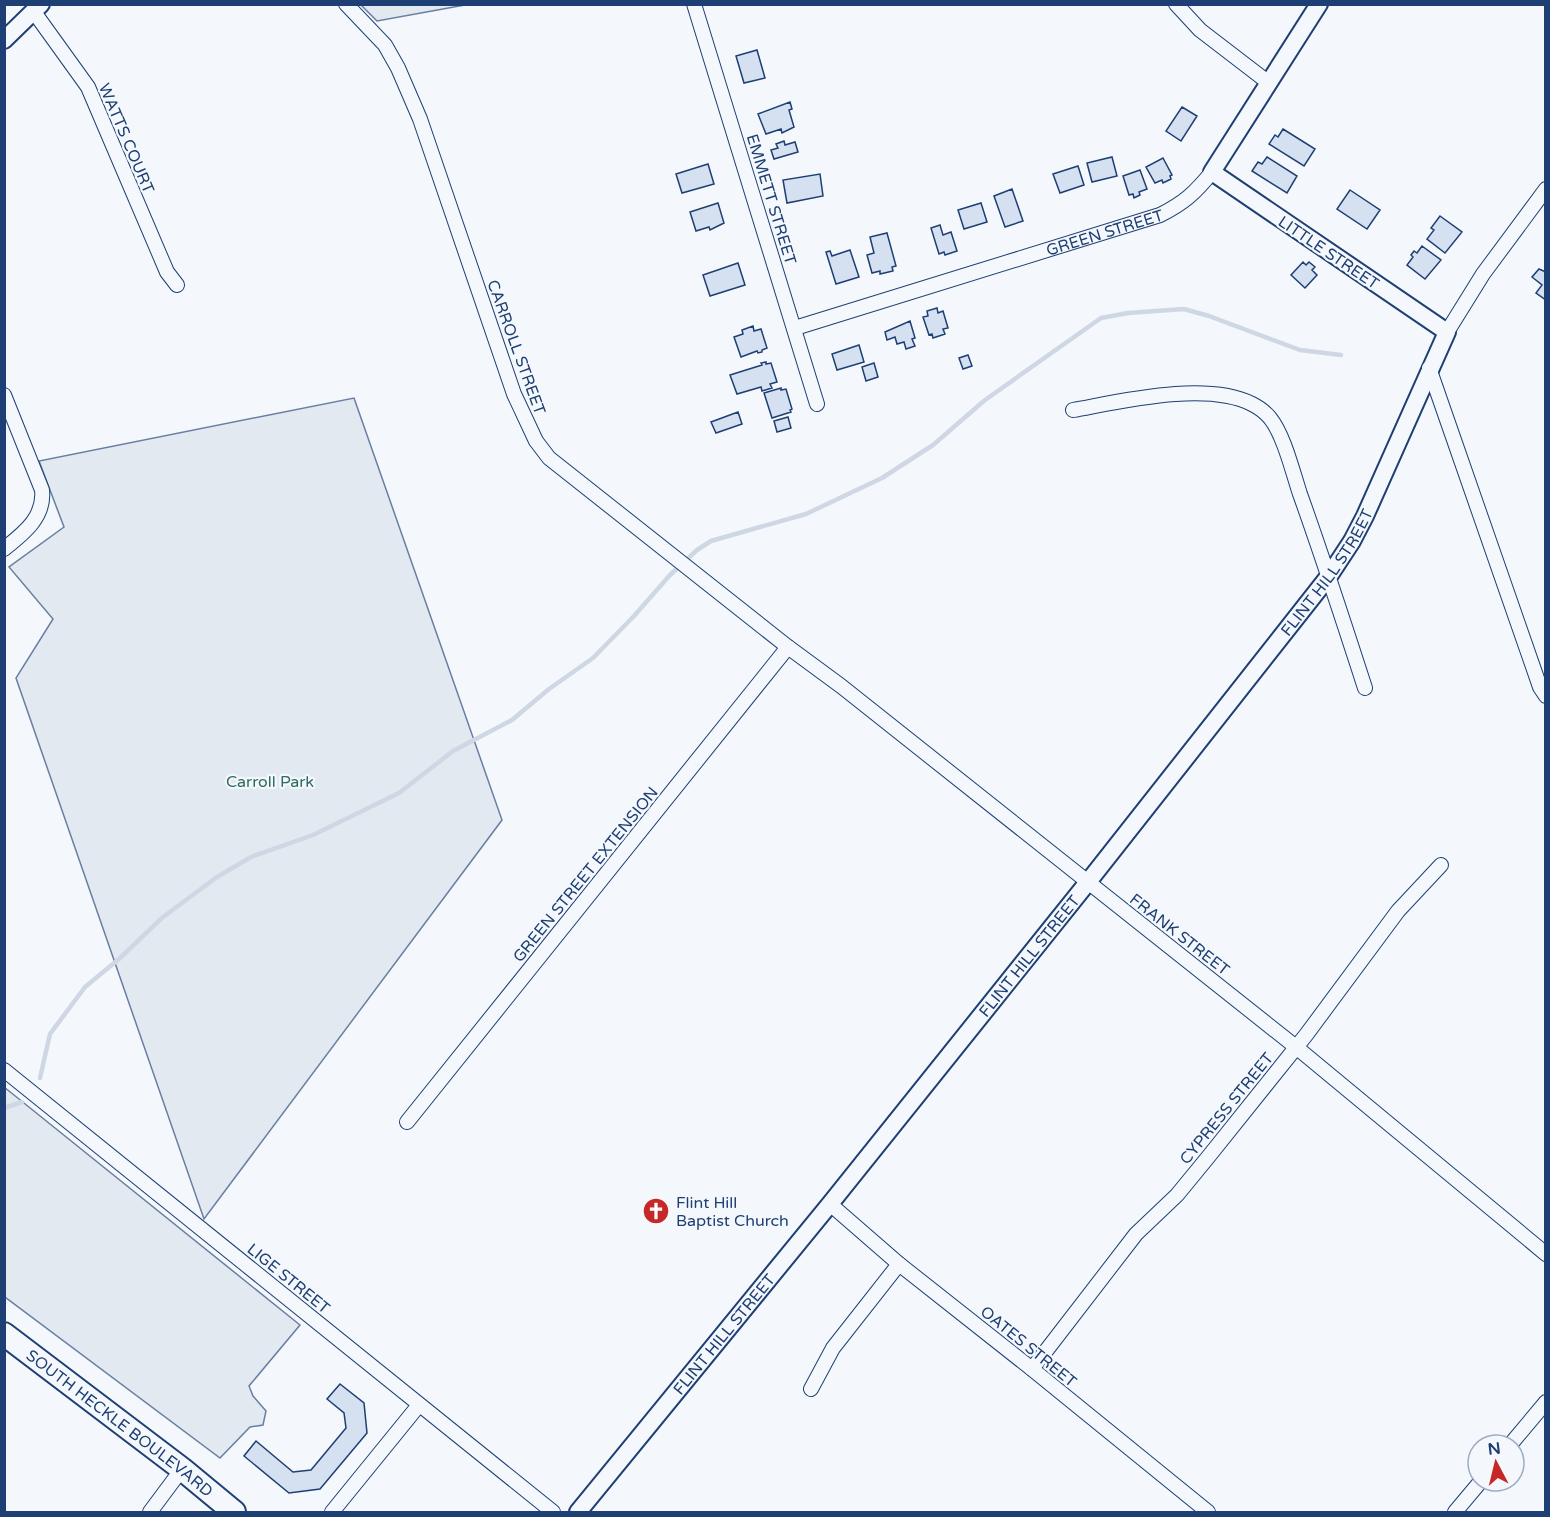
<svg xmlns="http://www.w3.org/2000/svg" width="1550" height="1517" font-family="'Varela Round',sans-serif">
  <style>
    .green { fill: #e3e9f0; stroke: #687fa3; stroke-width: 1.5 }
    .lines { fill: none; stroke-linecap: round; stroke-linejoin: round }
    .stream { stroke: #cfd7e4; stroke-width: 4.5 }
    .building { fill: #d5e0f0; stroke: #1d3f73; stroke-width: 1.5 }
    .minor-casing { stroke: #1d3f73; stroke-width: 16 }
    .tertiary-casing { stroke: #1d3f73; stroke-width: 20 }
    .trunk-casing { stroke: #1d3f73; stroke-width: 26 }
    .minor { stroke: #f4f7fb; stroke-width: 14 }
    .tertiary { stroke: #f4f7fb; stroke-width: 16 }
    .trunk { stroke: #f4f7fb; stroke-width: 22 }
    .labels { text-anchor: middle; stroke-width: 4.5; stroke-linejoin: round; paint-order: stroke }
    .street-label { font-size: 16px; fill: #1d3f73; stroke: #f4f7fb }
    .park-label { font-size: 16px; fill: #2c6c60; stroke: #f4f7fb }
    .poi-label { font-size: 16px; fill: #1d3f73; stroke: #f4f7fb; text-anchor: start }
  </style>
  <rect width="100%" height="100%" fill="#f4f7fb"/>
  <!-- green -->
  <path class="green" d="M361 5H465L377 21Z
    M354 398 502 820 204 1219 16 678 53 619 9 567 64 527 39 461Z
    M4 1087 300 1325 249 1386 253 1396 266 1411 263 1425 250 1427 220 1458 5 1297Z"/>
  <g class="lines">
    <!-- stream -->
    <path class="stream" d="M40 1078 50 1034 85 987 119 959 163 917 217 877 251 857 313 835 399 793 453 751 512 720 549 689 593 658 634 616 670 575 697 550 711 541 806 514 882 478 933 445 985 400 1101 318 1128 313 1184 309 1209 316 1300 350 1341 355
      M4 1108 22 1102"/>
  </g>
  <!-- building -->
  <path class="building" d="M757 50 765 78 744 83 736 56Z
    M790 102 792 109 789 110 794 127 782 133 781 129 766 134 758 114Z
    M1182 107 1197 116 1181 141 1166 131Z
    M1283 129 1315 149 1304 166 1269 144 1275 135 1278 137Z
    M784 141 785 145 795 142 798 152 774 159 771 150 778 148 776 144Z
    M1112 157 1117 176 1092 182 1087 163Z
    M1267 157 1297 176 1287 193 1252 171 1258 162 1262 164Z
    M1163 158 1172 175 1170 176 1171 179 1163 183 1162 180 1155 183 1146 167Z
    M708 164 714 184 682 193 676 174Z
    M1078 166 1084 185 1060 193 1053 174Z
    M1140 170 1147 189 1139 192 1140 195 1134 198 1133 194 1129 195 1123 176Z
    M820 174 823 196 787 203 783 180Z
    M1012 189 1023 221 1005 227 994 196Z
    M1350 190 1380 210 1367 229 1337 209Z
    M718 203 724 223 710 230 709 227 696 231 690 212Z
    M981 203 987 222 964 229 958 210Z
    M1440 216 1462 232 1445 253 1427 239 1434 230 1431 228Z
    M940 225 943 235 951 232 957 251 945 255 944 252 939 254 931 228Z
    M887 233 896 266 892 267 893 271 880 274V271L872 273 867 255 874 253 870 237Z
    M1422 246 1441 260 1425 279 1407 265 1413 257 1411 255 1414 251 1417 253Z
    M850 250 859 277 836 284 826 252 830 251 832 256Z
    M1303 262 1306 265 1309 262 1315 267 1312 270 1317 275 1305 288 1291 275Z
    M738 263 745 285 710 296 703 275Z
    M1539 269 1546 272V300L1536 293 1542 285 1532 277Z
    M937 308 938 313 943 311 948 328 943 329 945 334 933 338 932 334 929 335 923 317 928 316 927 311Z
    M910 321 915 338 912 339 915 346 906 349 904 342 897 344 895 337 887 340 885 332Z
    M753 326 754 331 761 329 767 348 762 350V352L758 353 757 351 741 357 734 337 743 334 742 330Z
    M859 345 864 362 837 370 832 354Z
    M968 355 972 366 963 369 959 358Z
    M766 362V364L771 363 777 382 770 384 772 388 762 391 761 387 737 394 730 375 762 365 761 363Z
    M874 363 878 377 866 381 862 367Z
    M781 388V390L786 389 792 409 790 410 791 412 772 418 764 393Z
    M738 412 742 424 716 433 711 422Z
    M788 417 791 428 777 432 774 421Z
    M340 1384 364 1403 367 1433 320 1489 289 1493 244 1456 256 1441 293 1472 311 1470 346 1428 344 1413 327 1399Z"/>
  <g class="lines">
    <defs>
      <g id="minor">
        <path d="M346 4 385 45 398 68 420 119 514 394 536 441 549 458 788 647 841 686 1296 1047 1546 1254"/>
        <path d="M694 4 817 404"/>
        <path d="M1176 4 1200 30 1269 83"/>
        <path d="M34 12 88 87 167 272 177 285"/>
        <path id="s1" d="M795 328 1160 215C1184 203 1195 193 1212 172"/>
        <path d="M1447 332 1483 274 1546 189"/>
        <path d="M1429 368 1540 687 1546 696"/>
        <path d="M4 395 42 490C45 517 24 533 4 549"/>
        <path d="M1073 410C1123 401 1206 381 1252 404 1258 407 1266 413 1270 418 1284 435 1293 473 1300 494 1323 558 1344 623 1365 688"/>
        <path d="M4 1070 553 1512"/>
        <path d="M407 1122 788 647"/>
        <path d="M830 1204 899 1264 1032 1369 1208 1512"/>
        <path d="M1032 1369 1136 1234 1177 1195 1209 1156 1306 1035 1398 911 1441 865"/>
        <path d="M811 1389 833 1348 899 1264"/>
        <path d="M1510 1445 1546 1402"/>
        <path d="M150 1512 182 1469"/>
        <path d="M332 1512 419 1405"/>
        <path d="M1455 1512 1481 1481"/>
      </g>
      <g id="tertiary">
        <path d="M4 40 41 4"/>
        <path id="s2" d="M578 1512 830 1204 1088 882 1329 576 1352 541 1365 516 1447 332 1212 172 1319 4"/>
      </g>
      <g id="trunk">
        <path id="s3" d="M4 1334 182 1469 234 1512"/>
      </g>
    </defs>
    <!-- minor casing -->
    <use href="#minor" class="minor-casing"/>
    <!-- tertiary casing -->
    <use href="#tertiary" class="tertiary-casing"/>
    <!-- trunk casing -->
    <use href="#trunk" class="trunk-casing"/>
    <!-- minor -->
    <use href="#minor" class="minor"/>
    <!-- tertiary -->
    <use href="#tertiary" class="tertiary"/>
    <!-- trunk -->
    <use href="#trunk" class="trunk"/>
  </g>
  <!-- icons -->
  <defs>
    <symbol id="church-disc" viewBox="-11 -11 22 22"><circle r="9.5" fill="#c62828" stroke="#f4f7fb"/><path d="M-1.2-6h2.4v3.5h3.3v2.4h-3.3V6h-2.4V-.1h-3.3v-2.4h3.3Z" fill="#fff"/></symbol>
  </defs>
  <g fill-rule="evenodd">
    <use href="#church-disc" x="641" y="1196" width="30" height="30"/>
  </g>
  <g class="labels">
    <!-- street labels -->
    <g class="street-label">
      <text transform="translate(127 138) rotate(67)" y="6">WATTS COURT</text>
      <text transform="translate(772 199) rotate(73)" y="6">EMMETT STREET</text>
      <text dy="6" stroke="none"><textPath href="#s1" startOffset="324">GREEN STREET</textPath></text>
      <text transform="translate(1329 252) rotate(34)" y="6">LITTLE STREET</text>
      <text transform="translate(517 347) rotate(70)" y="6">CARROLL STREET</text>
      <text dy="6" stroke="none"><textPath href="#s2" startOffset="1202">FLINT HILL STREET</textPath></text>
      <text transform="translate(585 874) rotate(-51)" y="6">GREEN STREET EXTENSION</text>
      <text transform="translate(1180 934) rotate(38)" y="6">FRANK STREET</text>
      <text dy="6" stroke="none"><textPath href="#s2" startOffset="716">FLINT HILL STREET</textPath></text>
      <text transform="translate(1226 1108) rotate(-51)" y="6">CYPRESS STREET</text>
      <text transform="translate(289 1278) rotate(39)" y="6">LIGE STREET</text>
      <text dy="6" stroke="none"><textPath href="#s2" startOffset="230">FLINT HILL STREET</textPath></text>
      <text transform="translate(1029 1346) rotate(39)" y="6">OATES STREET</text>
      <text dy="6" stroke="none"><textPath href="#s3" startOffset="146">SOUTH HECKLE BOULEVARD</textPath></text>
    </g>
    <!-- park labels -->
    <g class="park-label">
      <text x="270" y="787">Carroll Park</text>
    </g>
    <!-- poi labels -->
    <g class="poi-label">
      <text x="676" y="1208">Flint Hill<tspan x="676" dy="18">Baptist Church</tspan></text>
    </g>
  </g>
  <!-- border -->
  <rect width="1550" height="1517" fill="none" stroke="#1d3f73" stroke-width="12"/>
  <!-- north arrow -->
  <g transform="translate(1496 1463) rotate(353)"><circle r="28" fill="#f4f7fb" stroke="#9eadc5" stroke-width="1.5"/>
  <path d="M0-4.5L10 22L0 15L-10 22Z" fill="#c62828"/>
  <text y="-9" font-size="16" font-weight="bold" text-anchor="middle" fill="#1d3f73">N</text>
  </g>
</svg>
